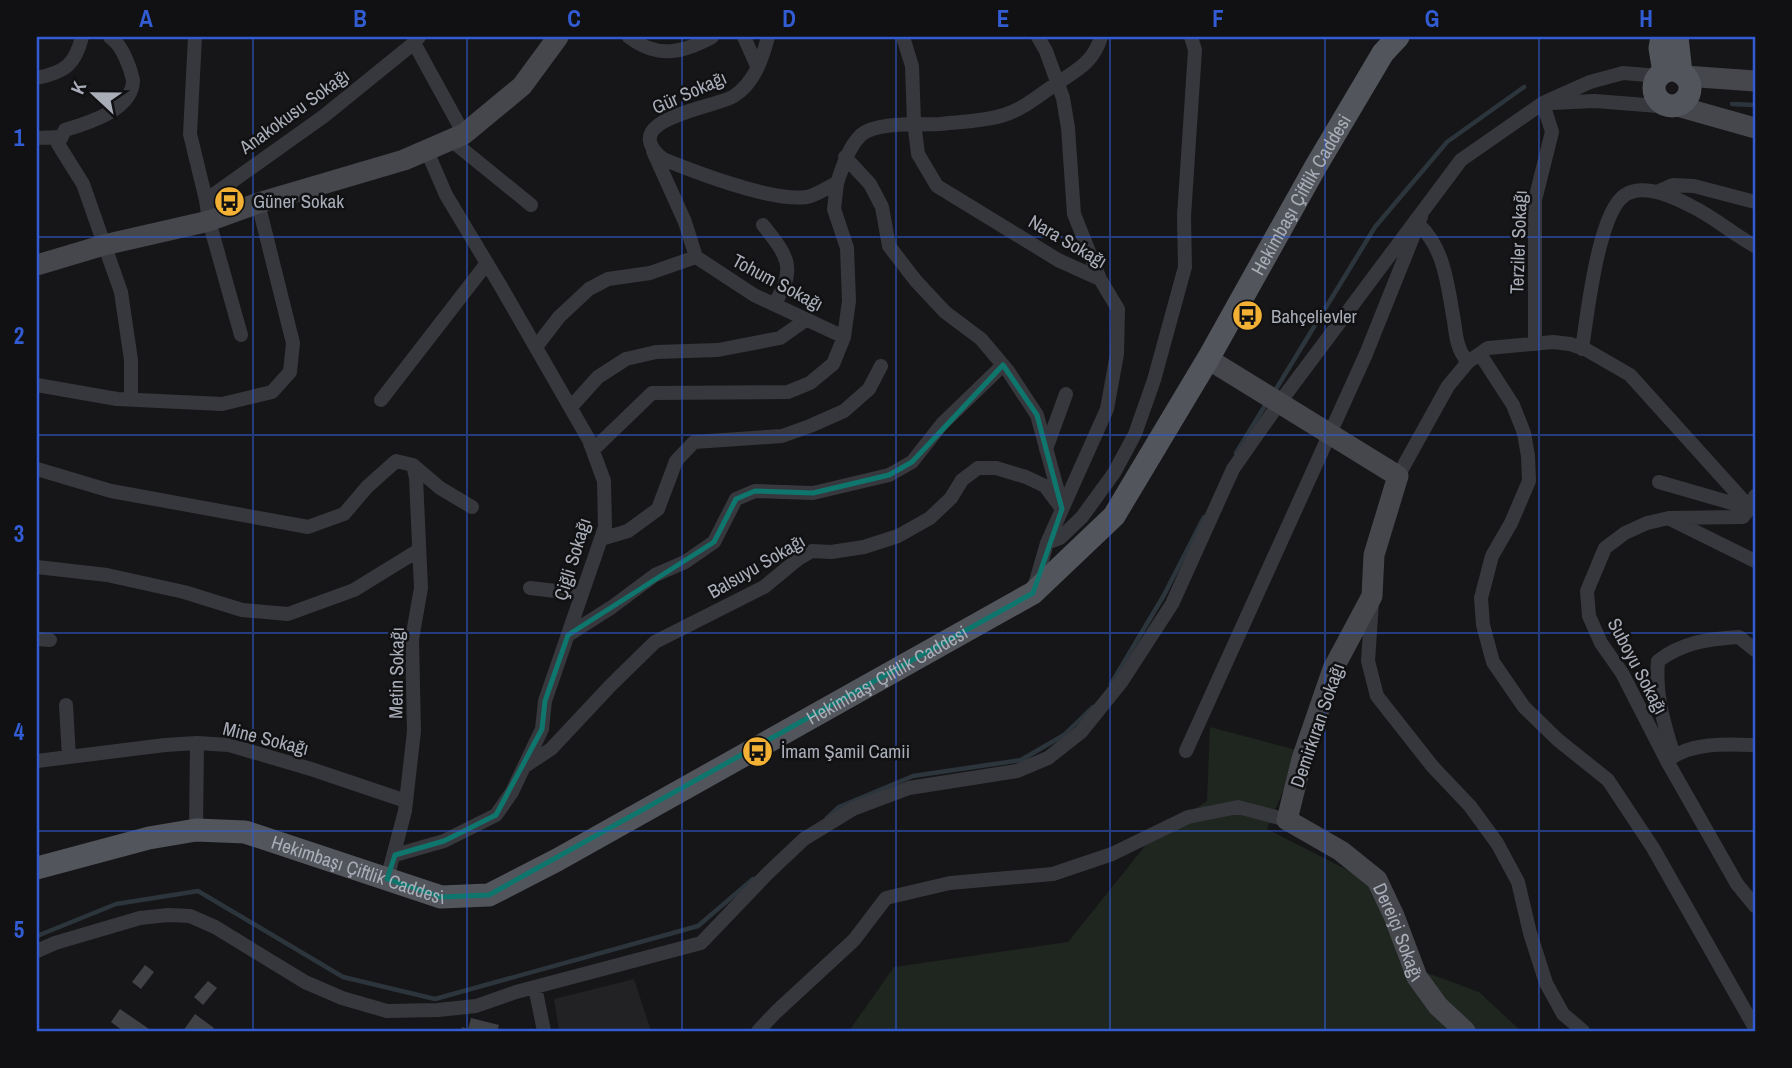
<svg xmlns="http://www.w3.org/2000/svg" width="1792" height="1068" font-family="'Archivo Narrow',sans-serif">
  <style>
    .built { fill: #222225 }
    .green { fill: #1e261f }
    .lines { fill: none; stroke-linecap: round; stroke-linejoin: round }
    .stream { stroke: #2c353c; stroke-width: 4.5 }
    .building { fill: #404145 }
    .street { stroke: #37383d; stroke-width: 14 }
    .secondary { stroke: #45474d; stroke-width: 21 }
    .primary { stroke: #53555c; stroke-width: 23 }
    .marked { fill: none; stroke: #0f766e; stroke-width: 5; stroke-linejoin: round }
    .grid { fill: none; stroke: #325cd3; stroke-width: 2; stroke-opacity: 0.55 }
    .labels { text-anchor: middle; stroke-width: 5; stroke-linejoin: round; paint-order: stroke }
    .street-label { font-size: 19px; fill: #a8adb8; stroke: #111113 }
    .poi-label { font-size: 19px; fill: #a8adb8; stroke: #111113; text-anchor: start }
    .neatline { fill: none; stroke: #325cd3; stroke-width: 2.5 }
    .grid-label { font-size: 23px; text-anchor: middle; font-weight: bold; fill: #325cd3 }
  </style>
  <rect width="100%" height="100%" fill="#161618"/>
  <!-- built -->
  <path class="built" d="M634 979 651 1031H559L554 999Z"/>
  <!-- green -->
  <path class="green" d="M1210 727 1300 751 1267 829 1373 883 1400 963 1479 992 1521 1031H849L894 967 1068 942 1149 841 1207 801Z"/>
  <g class="lines">
    <!-- stream -->
    <path class="stream" d="M1732 104 1755 105
      M1273 394 1375 227 1447 142 1524 87
      M1236 453 1266 404
      M1111 684 1164 595 1204 517
      M827 818 839 807 913 776 1021 760 1064 735 1093 707
      M37 936 116 904 198 891 343 977 435 999 698 926 753 879"/>
  </g>
  <!-- building -->
  <path class="building" d="M145 965 154 972 141 989 132 982Z
    M208 981 217 988 203 1005 194 997Z
    M120 1009 152 1031H123L111 1022Z
    M195 1014 214 1028 211 1031H183Z
    M471 1018 499 1025 497 1031H461L462 1027 468 1029Z"/>
  <g class="lines">
    <!-- street -->
    <path class="street" d="M110 37C121 45 125 56 130 69 130 70 133 79 133 80 133 110 88 123 65 130L58 144 83 184 121 292 131 360V400
      M195 37 190 134 206 200
      M629 37C658 59 682 53 712 37
      M744 37 757 66
      M768 37C762 60 754 83 734 96 715 108 614 119 663 159 695 172 773 202 807 197 817 195 828 187 837 183 843 166 848 148 861 135 877 121 920 125 940 124 960 122 985 121 1004 115 1026 108 1040 94 1059 82 1079 69 1094 61 1101 37
      M903 37 912 66 914 122 918 154 937 186 1058 260 1100 279 1118 309 1117 354 1107 409 1047 543 1034 588
      M1038 37 1046 51 1063 98 1068 128 1074 214 1100 279
      M414 43 464 134
      M37 78C65 72 75 65 82 37
      M1551 103 1595 101 1671 107
      M37 138 60 137
      M451 140 531 205
      M845 157 870 184 882 207 889 246 916 281 945 312 981 339 1008 371 1037 415 1060 499
      M1657 192 1673 185 1694 186 1755 202
      M763 225C787 255 798 269 774 304
      M1419 225C1445 248 1448 289 1454 321 1456 336 1457 350 1468 362
      M696 257 754 295 844 337
      M241 335 209 221 206 200 324 116 414 43 419 37
      M1535 344V200L1552 132 1543 103
      M536 347 559 317 589 289 608 279 650 273 696 257 685 222 653 151
      M1582 349C1587 317 1598 212 1625 195 1643 183 1674 197 1691 206 1714 217 1733 234 1755 246
      M1480 354 1513 405 1524 433 1528 456 1529 481 1511 523 1492 556 1481 598 1483 625 1493 662 1524 707 1558 740 1608 780 1653 848 1755 1028
      M37 385 117 399 222 404 272 392 290 372 293 343 258 203
      M381 400 487 263
      M571 407 598 377 626 359 656 352 718 350 780 338 807 319
      M1046 449 1066 394
      M593 450 652 393 788 392 810 383 833 364 844 337 849 301 847 248 834 209 837 183
      M413 465 440 488 472 507
      M37 469 111 491 308 527 344 514 367 487 396 461 413 465 416 478 421 588 412 639 414 731 405 811 387 879
      M1398 476 1448 386 1468 362 1488 348 1553 342 1570 344 1585 349 1630 375 1750 508
      M1659 482 1749 508
      M1755 496 1750 508 1743 517 1669 518 1647 523 1625 533 1605 548 1587 591 1589 616 1601 643 1622 673 1667 761 1737 884 1755 906
      M1670 519 1755 561
      M601 539 628 531 658 509 676 461 694 442 782 436 810 426 844 411 869 389 881 366
      M1047 543 1060 538 1082 517 1114 473 1135 434 1154 380 1185 267 1184 216 1195 50 1191 37
      M37 567 107 575 184 592 242 610 288 614 354 590 419 550
      M530 588 582 594
      M1372 602 1368 661 1377 696 1433 767 1470 806 1497 843 1518 882 1530 933 1546 983 1563 1014 1583 1031
      M568 635 612 607 655 575 685 562 714 542 736 499 755 491 813 493 889 475 912 462 942 424 1003 365
      M37 639 50 640
      M66 705 69 757
      M1186 751 1366 354 1421 217
      M1674 756C1664 724 1655 695 1658 661 1683 642 1708 639 1739 637L1755 650
      M1668 760C1692 742 1727 744 1755 745
      M37 761 165 745 197 743 229 745 311 769 406 801
      M525 766 551 749 611 685 655 642 764 587 798 559 812 551 831 552 864 547 898 536 930 518 951 498 962 480 978 468H996L1026 477 1045 486 1062 509
      M196 830 197 743
      M395 855 444 841 496 815 512 792 542 729 545 701 605 527 604 481 589 440 500 285 446 195 427 151
      M37 951 55 943 140 918 168 915 190 916 215 927 305 982 342 998 387 1011 438 1010 476 1006 516 992 701 943 767 874 804 839 853 809 909 788 1017 771 1048 758 1081 732 1122 681 1172 604 1233 469 1280 402 1461 160 1543 103 1590 82 1623 73 1659 76
      M535 987 544 1031
      M758 1031 776 1012 854 940 886 898 950 883 1053 874 1112 854 1188 817 1238 807 1287 820"/>
    <!-- secondary -->
    <g class="secondary">
      <path d="M1685 76 1755 81"/>
      <path d="M1677 106 1755 128"/>
      <path d="M37 265 104 245 209 221 258 203 404 160 464 134 522 86 558 37"/>
      <path id="s1" d="M1208 359 1398 476 1374 555 1372 596 1333 669 1302 759 1287 820 1341 851 1377 880 1394 916 1417 977 1438 1006 1465 1031"/>
    </g>
    <!-- primary -->
    <g class="primary">
      <path d="M1662 37 1660 48 1664 72"/>
      <path d="M1677 37 1681 73"/>
      <circle cx="1672" cy="88" r="18"/>
      <path id="s2" d="M37 868 149 838 196 830 245 832 441 897 489 895 557 860 1033 593 1114 516 1208 359 1316 166 1383 53 1398 37"/>
    </g>
  </g>
  <!-- marked area -->
  <path class="marked" d="M1003 365 1037 415 1062 509 1033 593 489 895 441 897 387 879 395 855 444 841 496 815 542 729 545 701 568 635 714 542 736 499 755 491 813 493 889 475 912 462Z"/>
  <!-- grid -->
  <path class="grid" d="M253 37V1031M467 37V1031M682 37V1031M896 37V1031M1110 37V1031M1325 37V1031M1539 37V1031M37 237H1755M37 435H1755M37 633H1755M37 831H1755"/>
  <!-- icons -->
  <defs>
    <symbol id="bus-disc" viewBox="-11 -11 22 22"><circle r="9.5" fill="#f2b134" stroke="#111113"/><path d="M-5-6H5V4H4V6H2V4H-2V6H-4V4H-5ZM-3.5-4V0h7V-4ZM-3.5 1.2v1.5H-2V1.2ZM2 1.2v1.5H3.5V1.2Z" fill="#111"/></symbol>
  </defs>
  <g fill-rule="evenodd">
    <use href="#bus-disc" x="212" y="184" width="35" height="35"/>
    <use href="#bus-disc" x="1230" y="298" width="35" height="35"/>
    <use href="#bus-disc" x="740" y="734" width="35" height="35"/>
  </g>
  <g class="labels">
    <!-- street labels -->
    <g class="street-label">
      <text transform="translate(689 92) rotate(-24)" y="7">Gür Sokağı</text>
      <text transform="translate(294 111) rotate(-36)" y="7">Anakokusu Sokağı</text>
      <text dy="7" stroke="none"><textPath href="#s2" startOffset="1573">Hekimbaşı Çiftlik Caddesi</textPath></text>
      <text transform="translate(1068 241) rotate(30)" y="7">Nara Sokağı</text>
      <text transform="translate(1518 242) rotate(-88)" y="7">Terziler Sokağı</text>
      <text transform="translate(778 282) rotate(28)" y="7">Tohum Sokağı</text>
      <text transform="translate(572 559) rotate(-73)" y="7">Çiğli Sokağı</text>
      <text transform="translate(756 566) rotate(-30)" y="7">Balsuyu Sokağı</text>
      <text transform="translate(1638 666) rotate(62)" y="7">Suboyu Sokağı</text>
      <text transform="translate(396 673) rotate(-89)" y="7">Metin Sokağı</text>
      <text dy="7" stroke="none"><textPath href="#s2" startOffset="922">Hekimbaşı Çiftlik Caddesi</textPath></text>
      <text transform="translate(1317 725) rotate(-71)" y="7">Demirkıran Sokağı</text>
      <text transform="translate(266 738) rotate(14)" y="7">Mine Sokağı</text>
      <text dy="7" stroke="none"><textPath href="#s2" startOffset="332">Hekimbaşı Çiftlik Caddesi</textPath></text>
      <text dy="7" stroke="none"><textPath href="#s1" startOffset="752">Dereiçi Sokağı</textPath></text>
    </g>
    <!-- poi labels -->
    <g class="poi-label">
      <text x="253" y="208">Güner Sokak</text>
      <text x="1271" y="323">Bahçelievler</text>
      <text x="781" y="758">İmam Şamil Camii</text>
    </g>
  </g>
  <!-- border -->
  <rect width="1792" height="1068" fill="none" stroke="#111113" stroke-width="77"/>
  <!-- north arrow -->
  <g transform="translate(94 94) rotate(292)" stroke="#111113" stroke-width="5" paint-order="stroke">
  <path d="M0-5L12 26L0 18L-12 26Z" fill="#a8adb8"/>
  <text y="-10" font-size="19" font-weight="bold" text-anchor="middle" fill="#a8adb8">K</text>
  </g>
  <rect x="38" y="38" width="1716" height="992" class="neatline"/>
  <g class="grid-label">
    <text x="146" y="27">A</text>
    <text x="360" y="27">B</text>
    <text x="574" y="27">C</text>
    <text x="789" y="27">D</text>
    <text x="1003" y="27">E</text>
    <text x="1218" y="27">F</text>
    <text x="1432" y="27">G</text>
    <text x="1646" y="27">H</text>
    <text x="19" y="146">1</text>
    <text x="19" y="344">2</text>
    <text x="19" y="542">3</text>
    <text x="19" y="740">4</text>
    <text x="19" y="938">5</text>
  </g>
</svg>
